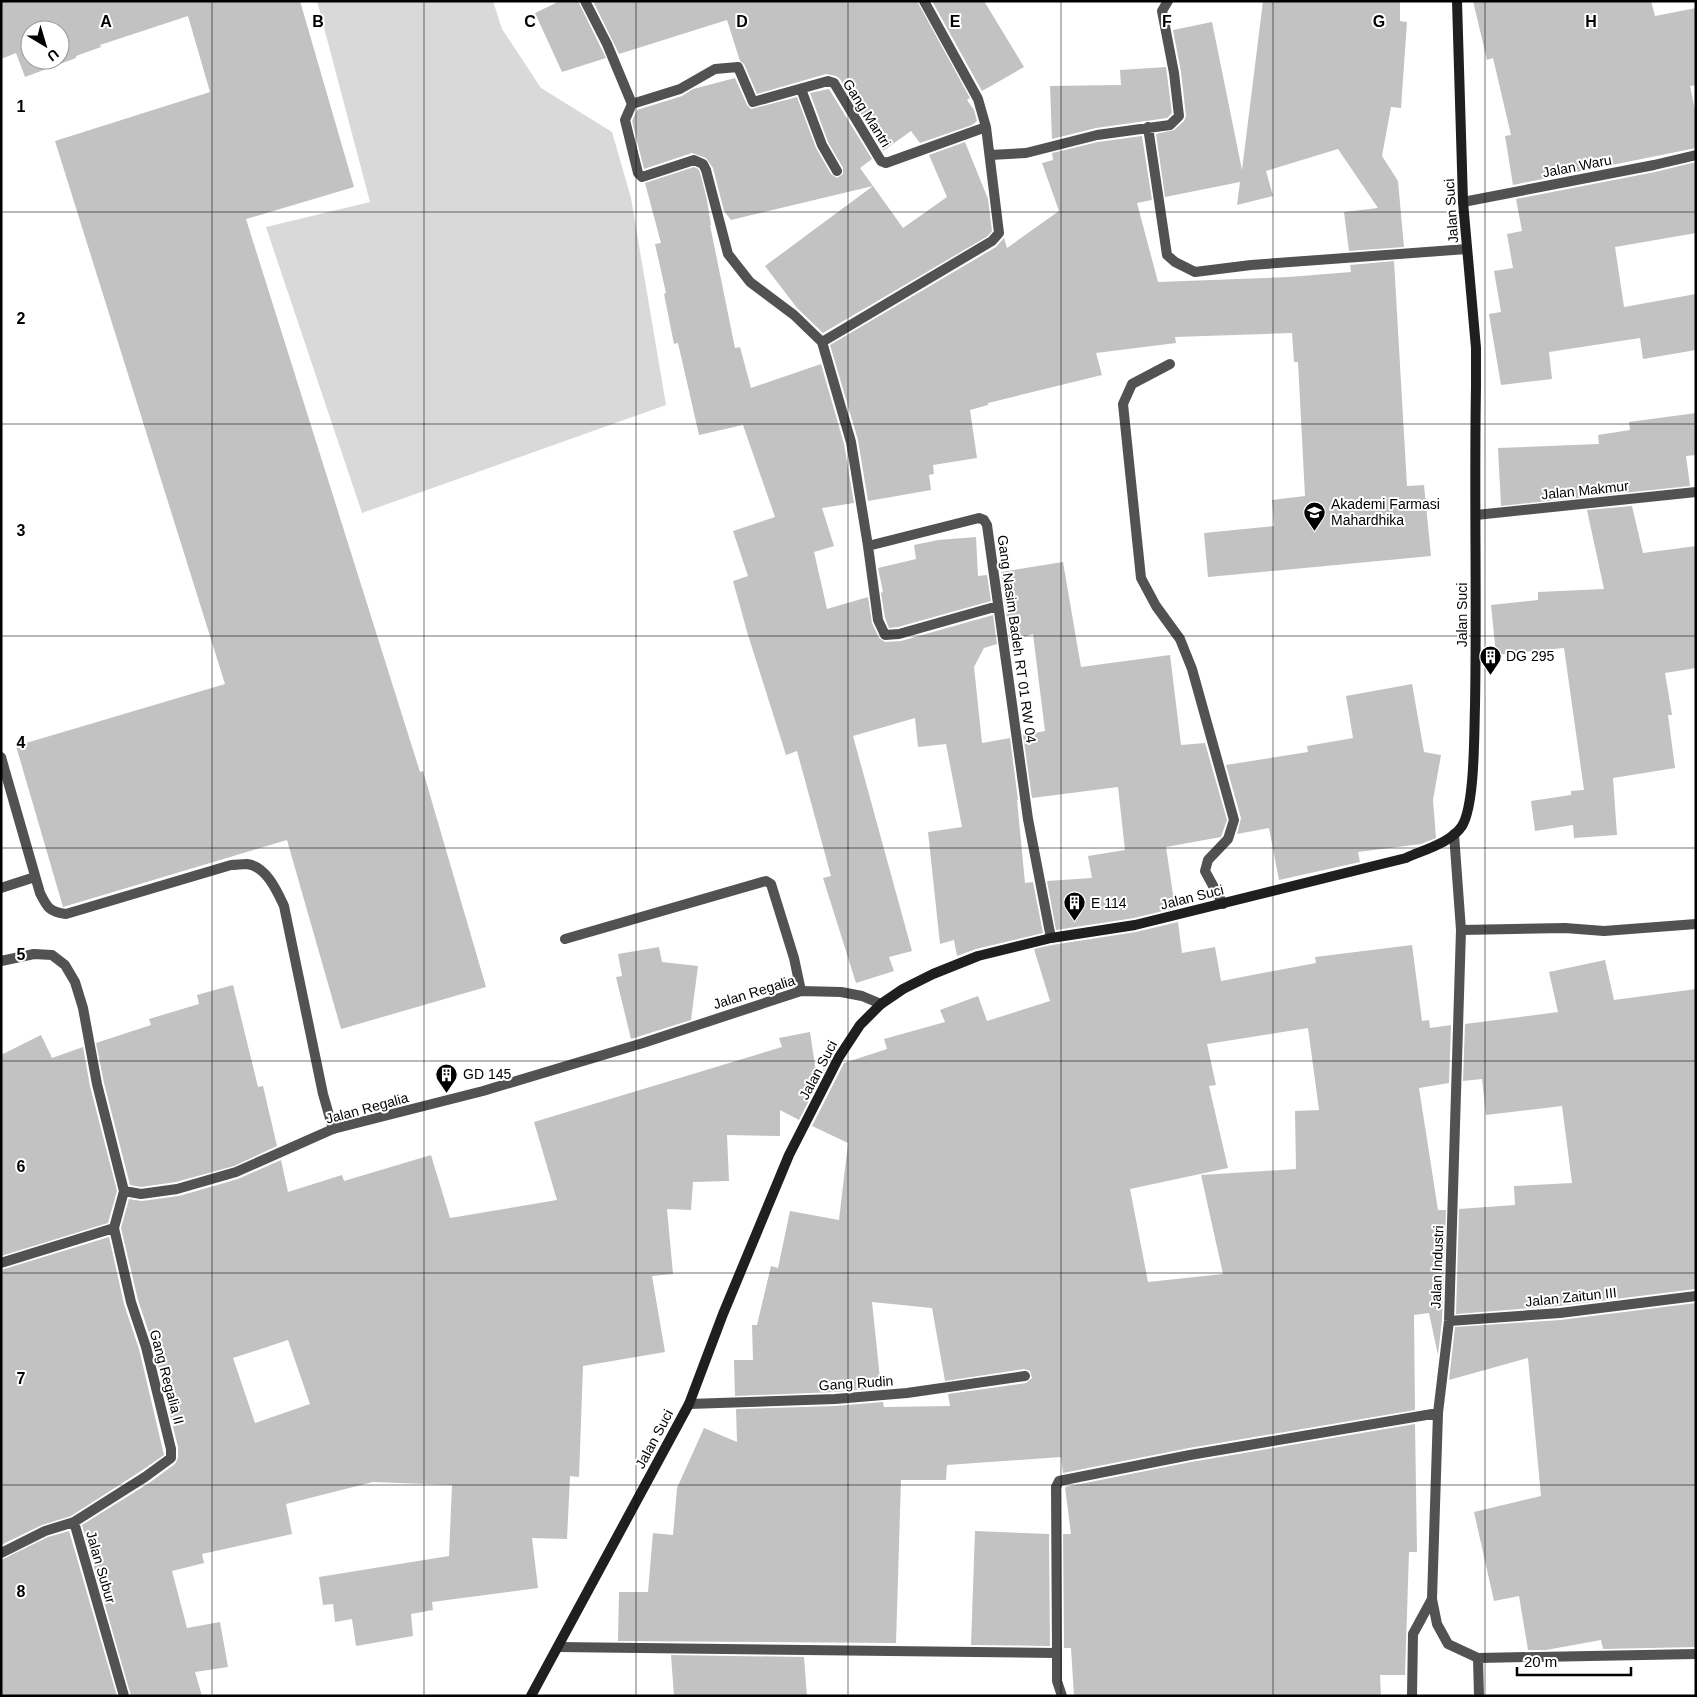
<svg xmlns="http://www.w3.org/2000/svg" width="1697" height="1697" font-family="Arial,sans-serif">
  <style>
    .green { fill: #d9d9d9 }
    .building { fill: #c2c2c2; fill-rule: evenodd }
    .lines { fill: none; stroke-linecap: round; stroke-linejoin: round }
    .lane { stroke: #525252; stroke-width: 10 }
    .street { stroke: #525252; stroke-width: 10 }
    .secondary { stroke: #1f1f1f; stroke-width: 10 }
    .grid { fill: none; stroke: #000; stroke-width: 1; stroke-opacity: 0.55 }
    .labels { text-anchor: middle; stroke-width: 4; stroke-linejoin: round; paint-order: stroke }
    .street-label { font-size: 14px; fill: #000; stroke: #fff }
    .poi-label { font-size: 14px; fill: #000; stroke: #fff; text-anchor: start }
    .grid-label { font-size: 16px; text-anchor: middle; font-weight: bold; fill: #000; stroke: #fff; stroke-width: 4; stroke-linejoin: round; paint-order: stroke }
  </style>
  <rect width="100%" height="100%" fill="#fff"/>
  <!-- green -->
  <path class="green" d="M317 1H493L502 29 541 88 612 132 631 198 666 405 362 513 266 227 370 202Z"/>
  <!-- building -->
  <path class="building" d="M1 1H300L354 187 246 219 420 772 423 771 486 987 341 1029 287 840 63 907 16 746 225 684 55 141 210 92 188 16 100 45 101 47 76 56V58L25 77 16 53 1 59ZM30 30H60V60H30Z
    M560 1H578L606 58 562 72 535 13Z
    M593 1H917L970 98 967 100 974 110 977 121 972 125 920 143 911 131 883 151 840 79 836 76 826 74 757 94 744 64 740 61 727 20 619 54Z
    M932 1H984L1024 67 982 91Z
    M1263 1H1400V21L1407 22 1401 108 1391 107 1382 156 1398 181 1404 247 1349 251 1344 212 1378 208 1338 149 1266 171 1273 196 1237 205 1240 182 1165 197 1156 134 1174 130 1184 121 1186 116 1181 72 1173 30 1212 22 1242 170Z
    M1473 1H1651L1655 16 1696 8V85L1690 86 1696 115V148L1513 185 1505 136 1511 135 1493 58 1487 60Z
    M1166 67 1172 113 1167 118 1096 128 1052 139 1050 86 1121 85 1120 70Z
    M735 78 747 105 751 109 797 97 816 148 831 174 837 178 843 174V168L828 142 810 93 829 89 872 159 860 168 873 186 731 220 724 211 713 168 706 158 692 153 644 169 632 121 637 110 682 96 693 89Z
    M1142 136 1152 200 1137 203 1158 282 1289 277 1351 272 1350 265 1394 261 1407 486 1424 485 1431 556 1208 577 1204 533 1274 526 1272 500 1305 496 1298 362H1294L1292 333 1175 337 1176 343 1096 353 1102 375 988 403V405L970 410 977 458 933 465 934 474 929 475 931 490 868 501 858 440 830 345 996 247 1004 238 1007 248 1059 211 1042 163 1053 160 1052 153 1098 142Z
    M965 142 988 199 992 231 988 236 823 333 797 308 765 266 873 186 903 228 947 197 929 155Z
    M1696 162V233L1615 247 1624 307 1696 294V350L1643 359 1640 338 1549 352 1552 379 1501 385 1489 314 1501 312 1494 271 1513 268 1507 234 1522 231 1516 199 1655 172Z
    M694 167 698 169 700 172 707 200 711 225H710L735 348 740 347 751 388 821 364 844 444 854 503 822 508 834 546 814 552 827 609 868 597 872 623 879 638 885 642 901 641 993 615 997 644 984 648 974 667 982 743 1010 738 1018 800H1017L1025 883 1033 882 1043 933 976 949 957 956 954 940 940 944 928 832 962 827 946 744 918 747 915 718 853 736 912 951 889 957 894 971 856 983 823 878 831 876 797 751 786 755 748 635 733 581 748 576 733 531 775 517 743 425 699 435 678 343 674 344 664 294 666 293 655 244 661 243 645 183Z
    M1696 413V455L1686 456 1690 486 1501 506 1498 448 1599 444 1598 435 1630 430 1629 422Z
    M1632 506 1643 553 1696 546V668L1665 673 1672 715H1668L1675 768 1613 778 1617 835 1574 838 1573 825 1535 831 1531 801 1571 795V791L1584 790 1564 648 1496 655 1491 605 1538 600V592L1604 589 1587 510Z
    M976 537 978 576 987 575 991 601 898 627 889 628 885 618 881 593 883 592 878 568 916 559 914 545 938 540Z
    M1063 562 1081 667 1170 655 1181 745 1205 743 1227 820 1221 837 1166 847 1175 908 1134 918 1056 930 1047 881 1092 878 1088 856 1125 850 1118 787 1032 798 1023 735 1045 731 1033 634 1010 641 1001 572Z
    M1412 684 1424 752 1441 755 1433 800 1436 838 1421 844 1358 852 1360 862 1279 880 1269 828 1237 834 1241 818 1226 765 1308 752 1307 746 1353 738 1346 696Z
    M1178 922 1182 953 1215 947 1221 981 1316 963 1315 957 1412 945 1422 1021 1429 1020 1430 1028 1451 1025 1449 1083 1419 1088 1438 1210H1446L1442 1320 1438 1355 1429 1313 1414 1315 1415 1410 1189 1448 1063 1473 1061 1457 947 1465 946 1480H901L896 1643 618 1641 619 1592H648L653 1533 673 1535 677 1488 704 1428 737 1442 736 1409 835 1406 883 1402 884 1407 950 1406 948 1394 1026 1383 1032 1378 1030 1371 1024 1369 945 1381 932 1308 872 1302 881 1388 835 1392 735 1396 734 1360H753L752 1325H757L771 1266 778 1268 790 1211 839 1220 848 1143 812 1126 844 1063 887 1049 884 1039 945 1022 940 1010 978 996 987 1021 1050 1001 1034 949 1052 945 1136 932ZM1308 1028 1319 1110 1295 1111 1296 1169 1201 1175 1223 1274 1148 1282 1130 1189 1228 1168 1209 1086 1216 1085 1207 1044Z
    M659 947 662 962 698 966 691 1020 631 1039 616 977 622 976 618 954Z
    M1605 960 1614 1000 1696 989V1289L1559 1306 1456 1314 1459 1209 1515 1205 1514 1186 1572 1183 1562 1106 1486 1115 1482 1079 1463 1081 1465 1024 1558 1012 1549 972Z
    M233 985 258 1087 263 1086 277 1146 234 1166 176 1182 141 1187 130 1185 104 1083 96 1043 151 1025 149 1019 199 1004 197 995Z
    M810 1032 816 1072 825 1069 799 1120 780 1110V1136L727 1135 729 1181 693 1182 691 1210 667 1209 673 1274 652 1276 665 1352 583 1366 579 1477 570 1476 567 1539 532 1538 538 1588 432 1602 433 1610 411 1614 413 1636 356 1646 352 1619 335 1622 333 1604 323 1605 319 1577 449 1556 452 1485 373 1482 286 1504 292 1534 202 1554 204 1563 172 1571 187 1628 220 1622 228 1667 195 1672 202 1696H131L82 1525 149 1483 175 1464 178 1458V1447L153 1345 138 1300 121 1228 129 1199 142 1201 179 1196 238 1179 281 1160 288 1192 342 1175 344 1181 431 1155 450 1218 557 1200 534 1122 782 1047 779 1038ZM288 1340 310 1404 255 1423 233 1358Z
    M41 1035 52 1058 83 1047 90 1086 117 1191 108 1223 1 1256V1055Z
    M109 1237 124 1304 139 1349 164 1455 141 1471 71 1516 42 1525 1 1545V1270Z
    M1696 1303V1647L1603 1649 1601 1640 1546 1650H1528L1519 1596 1494 1601 1474 1512 1541 1496 1528 1358 1449 1380 1455 1327 1560 1320Z
    M1415 1424 1417 1552H1409L1405 1675H1380L1381 1696H1074L1071 1648H1064L1063 1534H1071L1065 1487 1191 1462Z
    M69 1531 117 1696H1V1560L48 1537Z
    M975 1531 1049 1534 1050 1646 971 1645Z
    M671 1655 804 1657 807 1696H674Z"/>
  <g class="lines">
    <!-- lane -->
    <path class="lane" d="M1170 364 1132 384 1123 404 1141 578 1156 606 1180 639 1192 669 1234 820 1228 839 1208 860 1205 871 1223 904
      M1 757 40 893C47 907 49 912 66 914L231 865C236 865 242 864 247 864 266 866 277 891 284 906L323 1094 333 1129
      M1 888 35 877
      M1461 930 1565 928 1604 931 1696 924
      M565 939 766 881 771 884 794 958 801 991
      M1432 1599 1437 1624 1448 1644 1478 1658 1479 1696
      M1478 1658 1696 1654"/>
    <!-- street -->
    <path class="street" d="M585 1 607 44 632 104 625 120 638 173 642 177 694 160 703 164 706 170 728 254 750 282 794 315 822 342 851 442 868 546 979 518 984 520 987 525 1028 819 1051 938
      M801 89 822 145 837 171
      M632 104 680 89 715 69 738 67 753 102 828 81 834 83 881 161 886 163 986 127
      M1148 127 1167 255 1175 262 1195 272 1251 265 1467 249
      M990 155 1026 153 1097 135 1170 125 1179 116 1174 73 1162 11 1168 1
      M1463 202 1654 165 1696 155
      M822 342 992 241 999 233 986 127 978 99 924 1
      M1476 515 1696 492
      M868 546 878 620 885 635 899 634 998 606
      M1 961 34 954 52 955 65 965 75 982 83 1008 97 1084 124 1191
      M124 1191 141 1194 177 1189 236 1172 333 1129 483 1091 643 1043 801 991 841 992 862 996 881 1004
      M1 1263 114 1228
      M1449 1321 1560 1313 1696 1296
      M689 1404 835 1399 907 1393 1025 1376
      M74 1522 124 1696
      M1 1553 45 1531 74 1522 145 1477 171 1458V1449L146 1347 131 1302 114 1228 124 1191
      M558 1647 1057 1653 1056 1487 1059 1481 1190 1455 1438 1413
      M1057 1653V1681L1062 1696
      M1412 1696 1413 1634 1432 1599 1438 1413 1449 1321 1461 930 1454 834"/>
    <!-- secondary -->
    <path class="secondary" d="M531 1696 689 1404 723 1314 789 1155 839 1057 860 1025 881 1004 903 989 933 974 978 956 1051 938 1135 925 1406 858C1423 850 1451 843 1462 826 1475 805 1474 734 1475 706 1477 600 1474 493 1476 387V348L1463 202 1457 1"/>
  </g>
  <!-- grid -->
  <path class="grid" d="M212 1V1696M424 1V1696M636 1V1696M848 1V1696M1061 1V1696M1273 1V1696M1485 1V1696M1 212H1696M1 424H1696M1 636H1696M1 848H1696M1 1061H1696M1 1273H1696M1 1485H1696"/>
  <!-- icons -->
  <defs>
    <symbol id="university-pin" viewBox="-11 -11 22 30"><path d="M0 17L-7.5 6A9.5 9.5 0 1 1 7.5 6Z" fill="#000" stroke="#fff"/><path d="M0-5L7-2L0 1L-7-2ZM-4 1L0 2.5L4 1V4Q0 6-4 4Z" fill="#fff"/></symbol>
    <symbol id="building-pin" viewBox="-11 -11 22 30"><path d="M0 17L-7.5 6A9.5 9.5 0 1 1 7.5 6Z" fill="#000" stroke="#fff"/><path d="M-4-6H4V6H1V3H-1V6H-4ZM-2.5-4.3h1.7v1.8h-1.7ZM.8-4.3h1.7v1.8H.8ZM-2.5-1h1.7V.8h-1.7ZM.8-1h1.7V.8H.8Z" fill="#fff"/></symbol>
  </defs>
  <g fill-rule="evenodd">
    <use href="#university-pin" x="1302" y="500" width="25" height="34"/>
    <use href="#building-pin" x="1478" y="644" width="25" height="34"/>
    <use href="#building-pin" x="1062" y="890" width="25" height="34"/>
    <use href="#building-pin" x="434" y="1062" width="25" height="34"/>
  </g>
  <g class="labels">
    <!-- street labels -->
    <g class="street-label">
      <text transform="translate(867 113) rotate(58)" y="5">Gang Mantri</text>
      <text transform="translate(1577 166) rotate(-11)" y="5">Jalan Waru</text>
      <text transform="translate(1451 211) rotate(-94)" y="5">Jalan Suci</text>
      <text transform="translate(1585 490) rotate(-6)" y="5">Jalan Makmur</text>
      <text transform="translate(1462 615) rotate(-90)" y="5">Jalan Suci</text>
      <text transform="translate(1017 639) rotate(82)" y="5">Gang Nasim Badeh RT 01 RW 04</text>
      <text transform="translate(1192 897) rotate(-14)" y="5">Jalan Suci</text>
      <text transform="translate(754 992) rotate(-17)" y="5">Jalan Regalia</text>
      <text transform="translate(818 1070) rotate(-62)" y="5">Jalan Suci</text>
      <text transform="translate(367 1108) rotate(-15)" y="5">Jalan Regalia</text>
      <text transform="translate(1437 1267) rotate(-88)" y="5">Jalan Industri</text>
      <text transform="translate(1571 1297) rotate(-6)" y="5">Jalan Zaitun III</text>
      <text transform="translate(167 1377) rotate(75)" y="5">Gang Regalia II</text>
      <text transform="translate(856 1383) rotate(-4)" y="5">Gang Rudin</text>
      <text transform="translate(654 1439) rotate(-62)" y="5">Jalan Suci</text>
      <text transform="translate(101 1567) rotate(74)" y="5">Jalan Subur</text>
    </g>
    <!-- poi labels -->
    <g class="poi-label">
      <text x="1331" y="509">Akademi Farmasi<tspan x="1331" dy="16">Mahardhika</tspan></text>
      <text x="1506" y="661">DG 295</text>
      <text x="1091" y="908">E 114</text>
      <text x="463" y="1079">GD 145</text>
    </g>
  </g>
  <g class="grid-label">
    <text x="106" y="27">A</text>
    <text x="318" y="27">B</text>
    <text x="530" y="27">C</text>
    <text x="742" y="27">D</text>
    <text x="955" y="27">E</text>
    <text x="1167" y="27">F</text>
    <text x="1379" y="27">G</text>
    <text x="1591" y="27">H</text>
    <text x="21" y="112">1</text>
    <text x="21" y="324">2</text>
    <text x="21" y="536">3</text>
    <text x="21" y="748">4</text>
    <text x="21" y="960">5</text>
    <text x="21" y="1172">6</text>
    <text x="21" y="1384">7</text>
    <text x="21" y="1597">8</text>
  </g>
  <!-- border -->
  <rect width="1697" height="1697" fill="none" stroke="#000000" stroke-width="5"/>
  <!-- north arrow -->
  <g transform="translate(45 45) rotate(142)"><circle r="24" fill="#ffffff" stroke="#999999"/>
  <path d="M0-4L9 19L0 12L-9 19Z" fill="#000000"/>
  <text y="-8" font-size="14" font-weight="bold" text-anchor="middle" fill="#000000">U</text>
  </g>
  <!-- scale -->
  <path d="M1517 1667v8h114v-8" fill="none" stroke="#000000" stroke-width="2.5"/>
  <text x="1524" y="1667" font-size="15" fill="#000000" stroke="#ffffff" stroke-width="4" paint-order="stroke">20 m</text>
</svg>
